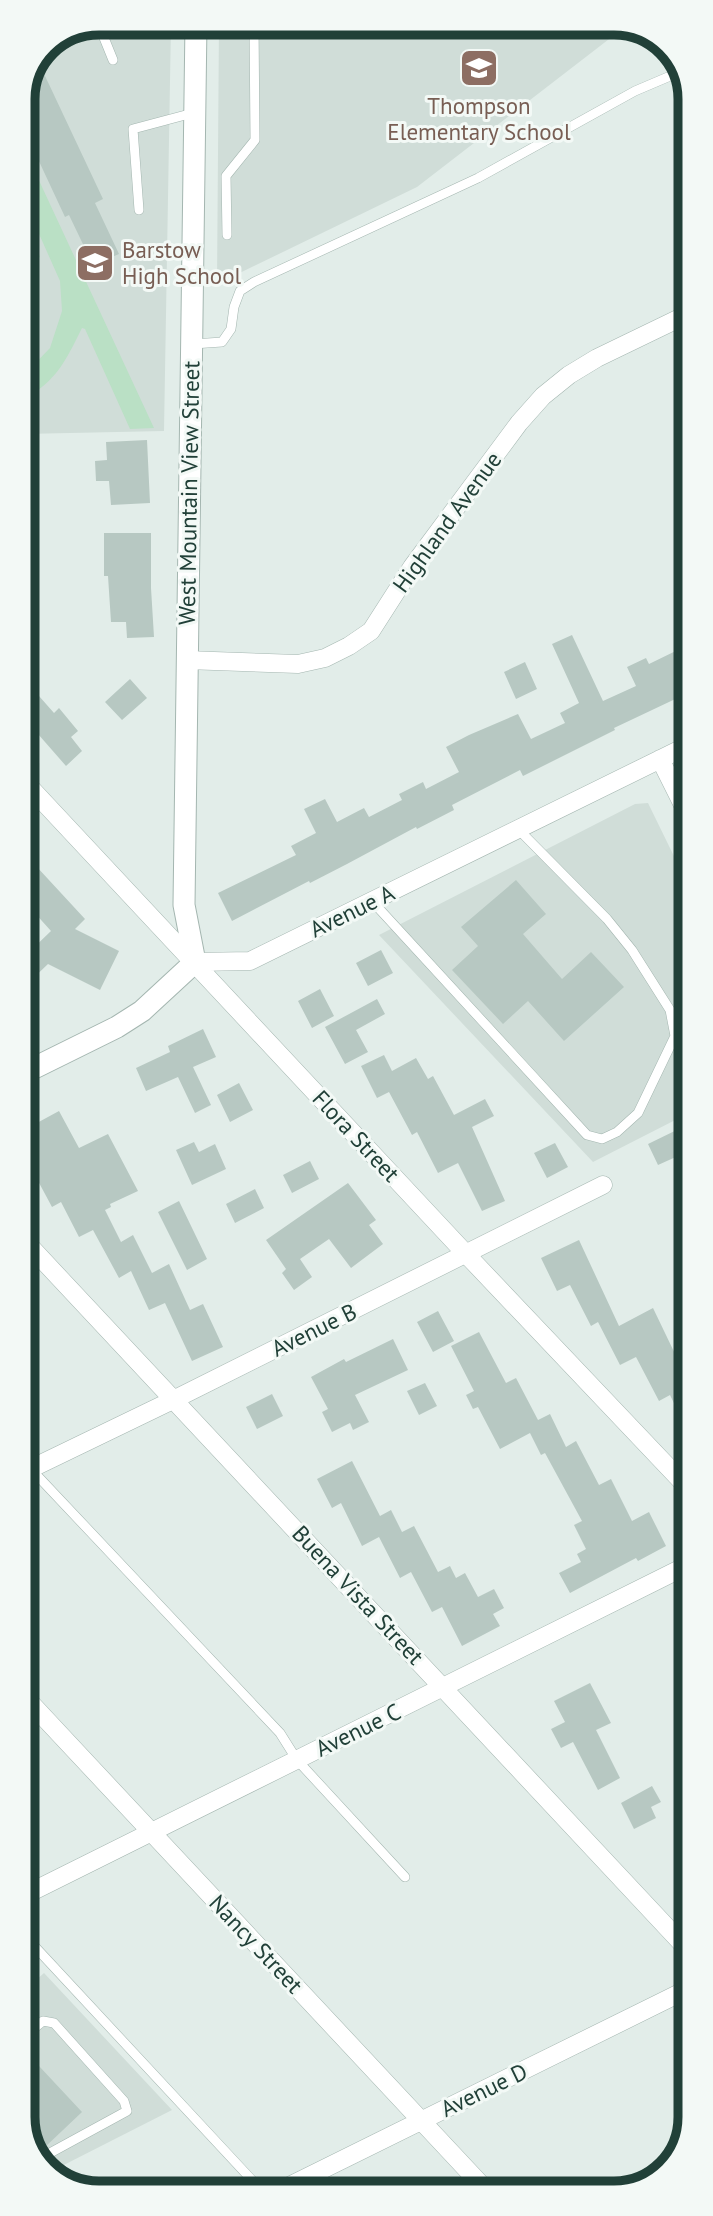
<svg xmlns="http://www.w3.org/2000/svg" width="713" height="2216" font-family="'PT Sans',sans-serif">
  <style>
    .built { fill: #d0ddd8 }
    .green { fill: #bae0c5 }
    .building { fill: #b7c8c2 }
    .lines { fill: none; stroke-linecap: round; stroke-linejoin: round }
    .service-casing { stroke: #a4b6b0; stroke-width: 10 }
    .minor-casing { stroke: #a4b6b0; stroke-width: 19 }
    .tertiary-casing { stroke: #a4b6b0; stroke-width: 23 }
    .service { stroke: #fff; stroke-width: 9 }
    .minor { stroke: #fff; stroke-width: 18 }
    .tertiary { stroke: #fff; stroke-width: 21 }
    .labels { text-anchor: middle; stroke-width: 6; stroke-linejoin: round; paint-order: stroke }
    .education-label { font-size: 23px; fill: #785e54; stroke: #f3f9f6 }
    .street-label { font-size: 23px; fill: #214038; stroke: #f3f9f6 }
    .rim { fill: none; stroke: #214038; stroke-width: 9 }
  </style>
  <rect width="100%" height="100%" fill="#e2ede9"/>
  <!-- built -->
  <path class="built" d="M99 23H171L164 431 23 434V95L45 45Z
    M219 23H619L626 26 417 187 217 284Z
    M648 803 689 887V1113L593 1162 379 935 635 804Z
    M44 1973 172 2110 48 2173 25 2136V1990Z"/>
  <!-- green -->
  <path class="green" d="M23 146 154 428 130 429 85 329 82 328C64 364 58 378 23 401V376L50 348 62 311 60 281 23 198Z
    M23 219 40 257 23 264Z"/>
  <!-- building -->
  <path class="building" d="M38 61 103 199 95 203 119 254 93 265 69 215 65 217 23 127V95Z
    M147 440 150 503 111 505 109 481H96L95 461 107 460 106 442Z
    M104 533H151V588L154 637 127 638 126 622H111L108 576H104Z
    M572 635 603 701 636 686 627 667 646 658 649 664 688 645V693L614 728 615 730 523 776 520 770 452 805 454 810 417 829 416 827 347 864 310 883 309 881 232 921 218 893 296 855 291 846 316 833 304 809 325 799 337 822 364 808 369 817 402 800 399 794 423 782 426 789 459 772 446 747 469 735 518 714 531 739 565 723 560 713 579 703 552 644Z
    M525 662 537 689 516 699 504 672Z
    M24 679 54 713 59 708 78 731 71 737 82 751 66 766 24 718Z
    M130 679 147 698 122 720 105 702Z
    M24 853 85 919 75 929 119 951 100 990 48 964 24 987V957L51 931 24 901Z
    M516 880 546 914 523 934 562 979 591 952 624 987 564 1041 528 1001 503 1024 452 970 478 946 461 927Z
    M381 950 393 973 368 986 356 963Z
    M320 989 334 1016 312 1028 298 1001Z
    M377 999 385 1014 356 1030 368 1052 345 1064 325 1027Z
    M203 1029 216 1057 193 1067 211 1105 195 1113 178 1077 146 1091 136 1068 170 1052 168 1046Z
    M384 1055 392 1071 416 1058 428 1079 433 1076 454 1115 485 1099 494 1116 472 1127 505 1201 482 1211 458 1163 438 1173 417 1132 412 1135 389 1092 377 1098 361 1066Z
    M239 1083 253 1110 230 1122 217 1095Z
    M59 1111 79 1148 108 1134 138 1191 110 1204 111 1207 105 1210 121 1242 133 1235 152 1273 169 1264 190 1310 203 1304 223 1347 192 1361 165 1303 149 1310 131 1271 119 1278 93 1230 79 1237 61 1202 52 1207 30 1166 24 1169V1130Z
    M689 1124V1151L658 1165 648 1144Z
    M194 1142 199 1152 215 1144 226 1169 192 1185 176 1150Z
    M555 1143 568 1167 547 1178 534 1153Z
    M310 1161 319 1179 292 1193 283 1175Z
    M348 1183 376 1220 369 1225 383 1244 351 1268 329 1239 300 1259 312 1277 294 1290 282 1273 286 1269 266 1240Z
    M255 1189 264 1208 235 1223 226 1204Z
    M179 1201 207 1259 187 1270 158 1212Z
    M579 1240 619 1326 653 1308 689 1383V1434L670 1395 659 1401 636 1357 620 1365 598 1322 591 1326 570 1285 557 1291 541 1258Z
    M438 1311 454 1341 433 1352 417 1322Z
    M479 1332 506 1383 516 1378 538 1420 550 1414 566 1447 576 1441 599 1485 611 1479 632 1521 649 1512 666 1546 638 1561 636 1558 570 1593 559 1573 581 1562 577 1554 586 1549 574 1525 582 1521 545 1453 541 1455 530 1433 500 1449 478 1407 473 1409 466 1395 474 1391 451 1346Z
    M393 1339 408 1370 355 1395 369 1422 353 1430 350 1423 332 1432 322 1412 328 1409 311 1377 344 1359 346 1362Z
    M425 1383 437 1406 419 1415 407 1391Z
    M272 1394 283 1416 257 1429 246 1407Z
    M352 1461 380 1516 391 1510 402 1532 414 1526 438 1572 450 1566 456 1578 465 1573 478 1597 494 1589 504 1608 493 1614 500 1626 462 1646 442 1607 432 1612 411 1572 400 1578 379 1537 362 1546 341 1503 332 1508 317 1479Z
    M590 1683 611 1723 596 1730 620 1778 598 1790 573 1742 561 1748 551 1729 565 1722 554 1701Z
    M652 1786 661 1802 651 1807 656 1818 634 1829 621 1803Z
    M25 2051 82 2112 44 2148 36 2153 25 2136Z"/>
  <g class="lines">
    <defs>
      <path id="service" d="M98 23 113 60
        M139 210 133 129 193 113
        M227 235 226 176 255 140 254 23
        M193 344 222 342 231 329 234 307 240 291 254 282 478 178 635 91 682 71
        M372 901 587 1135 602 1139 617 1132 638 1113 675 1036 670 1010 632 950 607 919 518 829
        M31 1469 280 1733 297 1760 405 1877
        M25 1936 263 2192
        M25 2036 43 2021 54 2023 124 2101 127 2111 39 2159"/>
      <path id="minor" d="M186 660 298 664 325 658 349 646 371 631 412 567 519 423 543 396 569 375 597 358 688 314
        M660 759 689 817
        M24 781 466 1254 689 1489
        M195 962 250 961 689 745
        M24 1240 690 1952
        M24 1472 175 1399 603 1185
        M25 1697 487 2191
        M25 1895 690 1564
        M277 2192 690 1988"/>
      <path id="tertiary" d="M24 1073 117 1027 142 1011 195 962 184 905 196 23"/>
    </defs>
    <!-- service casing -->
    <use href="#service" class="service-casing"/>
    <!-- minor casing -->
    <use href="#minor" class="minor-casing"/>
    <!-- tertiary casing -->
    <use href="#tertiary" class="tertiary-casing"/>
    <!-- service -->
    <use href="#service" class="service"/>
    <!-- minor -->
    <use href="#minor" class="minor"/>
    <!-- tertiary -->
    <use href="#tertiary" class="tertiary"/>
  </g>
  <!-- icons -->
  <defs>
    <symbol id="school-square" viewBox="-11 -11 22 22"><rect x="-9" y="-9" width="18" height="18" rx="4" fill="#8d6e63" stroke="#f3f9f6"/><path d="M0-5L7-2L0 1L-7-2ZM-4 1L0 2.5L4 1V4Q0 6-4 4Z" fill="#fff"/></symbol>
  </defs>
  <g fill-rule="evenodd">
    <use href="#school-square" x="457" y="46" width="44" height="44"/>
    <use href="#school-square" x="73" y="241" width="44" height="44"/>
  </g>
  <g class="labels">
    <!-- education labels -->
    <g class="education-label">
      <text x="479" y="114">Thompson<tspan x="479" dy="26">Elementary School</tspan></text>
      <text x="122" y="258" text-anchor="start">Barstow<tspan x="122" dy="26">High School</tspan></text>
    </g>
    <!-- street labels -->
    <g class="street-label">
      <text transform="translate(189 493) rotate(-89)" y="8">West Mountain View Street</text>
      <text transform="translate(447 522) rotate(-54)" y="8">Highland Avenue</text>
      <text transform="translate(352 911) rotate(-26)" y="8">Avenue A</text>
      <text transform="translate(356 1136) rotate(47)" y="8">Flora Street</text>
      <text transform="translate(314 1330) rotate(-26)" y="8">Avenue B</text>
      <text transform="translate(358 1595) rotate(47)" y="8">Buena Vista Street</text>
      <text transform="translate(358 1730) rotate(-26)" y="8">Avenue C</text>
      <text transform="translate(256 1944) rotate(47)" y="8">Nancy Street</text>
      <text transform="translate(484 2090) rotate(-26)" y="8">Avenue D</text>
    </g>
  </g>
  <!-- crop -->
  <path d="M0 0H713V2216H0ZM99 35H614A64 64 0 0 1 678 99V2117A64 64 0 0 1 614 2181H99A64 64 0 0 1 35 2117V99A64 64 0 0 1 99 35Z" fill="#f3f9f6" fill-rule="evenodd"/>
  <path class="rim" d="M99 35H614A64 64 0 0 1 678 99V2117A64 64 0 0 1 614 2181H99A64 64 0 0 1 35 2117V99A64 64 0 0 1 99 35Z"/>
</svg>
